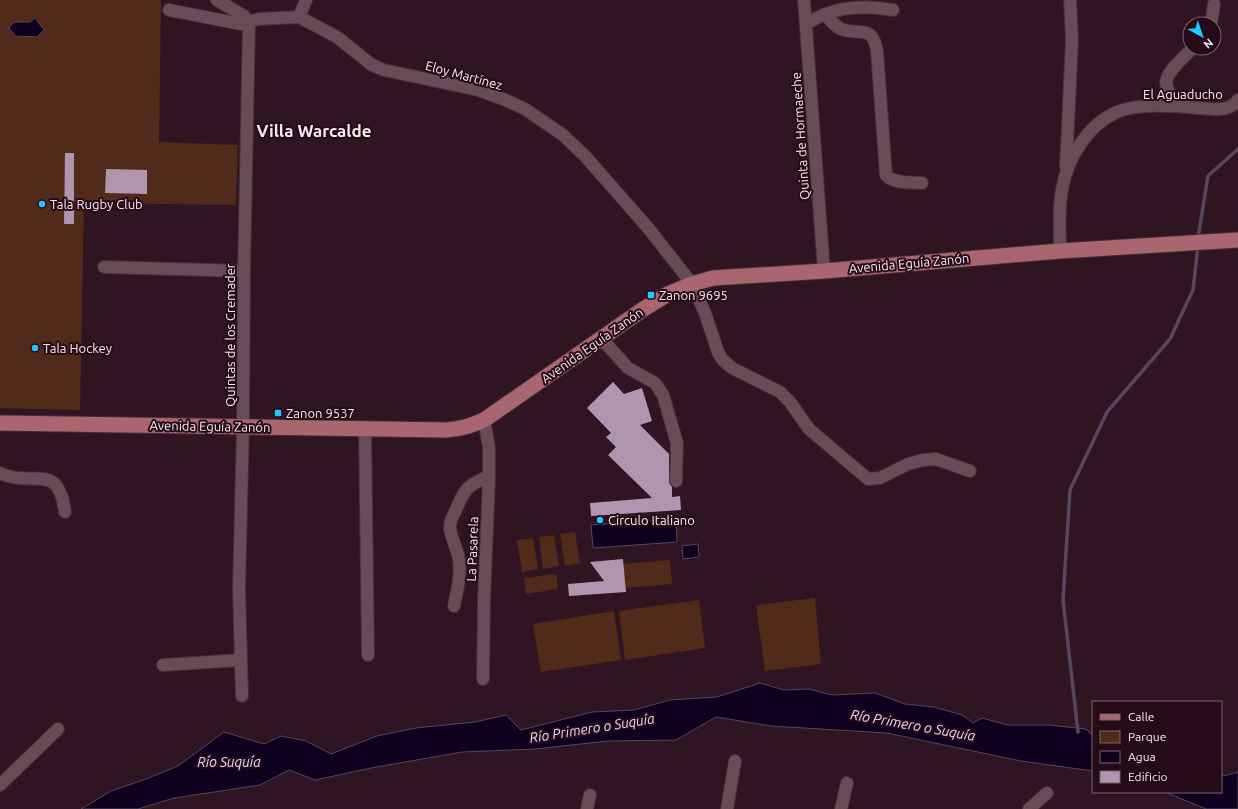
<svg xmlns="http://www.w3.org/2000/svg" width="1238" height="809" font-family="Ubuntu,sans-serif">
  <style>
    .green { fill: #522a19 }
    .water { fill: #0e001f; stroke: #56465e }
    .lines { fill: none; stroke-linecap: round; stroke-linejoin: round }
    .stream { stroke: #56465e; stroke-width: 3.5 }
    .building { fill: #af95ae }
    .minor-casing { stroke: #443038; stroke-width: 14 }
    .major-casing { stroke: #443038; stroke-width: 17 }
    .minor { stroke: #694a57; stroke-width: 12 }
    .major { stroke: #aa666e; stroke-width: 15 }
    .poi-dot { fill: #20c9fd; stroke: #250b17; stroke-width: 1.5 }
    .labels { text-anchor: middle; stroke-width: 4; stroke-linejoin: round; paint-order: stroke }
    .street-label { font-size: 13px; fill: #fdeaf1; stroke: #250b17 }
    .poi-label { font-size: 13px; fill: #fdeaf1; stroke: #250b17; text-anchor: start }
    .water-label { font-size: 14px; font-style: italic; fill: #e2d8f5; stroke: #250b17 }
    .district-label { font-size: 17px; font-weight: bold; fill: #fdeaf1; stroke: #250b17 }
  </style>
  <rect width="100%" height="100%" fill="#2f1521"/>
  <!-- green -->
  <path class="green" d="M0 0H161L159 142 238 145 236 205 84 203 80 410 0 408Z
    M575 532 580 563 565 566 560 534Z
    M554 535 559 566 543 569 539 537Z
    M533 538 538 569 522 572 517 540Z
    M670 560 672 584 625 588 623 564Z
    M556 574 558 589 526 594 524 578Z
    M815 598 821 664 765 671 756 605Z
    M699 600 705 648 625 660 619 611Z
    M614 611 621 660 541 672 533 624Z"/>
  <!-- water -->
  <path class="water" d="M35 18 44 30 37 37 15 36 9 28 14 22H30Z
    M676 519 677 542 593 548 591 525Z
    M698 544 699 557 683 559 682 546Z
    M760 683 784 690 809 689 832 695 875 693 905 704 934 707 962 715 973 723 982 718 1008 725H1049L1086 729 1093 736V771L1021 761 887 733 771 726 716 717 676 740 608 741 535 749 462 752 371 768 315 780 289 770 260 785 174 798 138 809H81L111 791 146 779 178 766 224 732 264 744 281 736 306 741 331 754 377 736 416 728 475 722 506 715 521 730 592 712 634 710 670 700 717 697Z
    M1238 772V809H1206L1165 792H1221V775L1224 776Z"/>
  <g class="lines">
    <!-- stream -->
    <path class="stream" d="M1198 238 1208 176 1238 149
      M1078 732 1063 600 1070 490 1107 412 1170 339 1193 290 1198 246"/>
  </g>
  <!-- building -->
  <path class="building" d="M65 153H74V224H64Z
    M106 169 147 170V194L105 193Z
    M613 382 624 394 642 388 652 421 640 425 669 454V481L672 487V497L680 496 681 510 591 516 590 503 652 498 608 455 616 447 606 437 611 433 587 408Z
    M623 559 626 592 569 596 568 584 604 581 590 562Z"/>
  <g class="lines">
    <defs>
      <path id="minor" d="M217 0 244 16 249 23 244 271 243 426 239 589 242 696
        M804 0 824 271
        M169 10 241 24 259 19 299 17 337 37 372 65 384 70 478 90 503 99 525 109 563 135 585 156 649 229 692 284 705 313 718 352 722 359 732 368 780 392 790 402 809 429 868 479 880 478 908 464 923 460 936 459 970 471
        M825 14C830 20 836 28 844 30 863 35 872 25 877 51L886 175C893 184 911 182 922 183
        M299 17 306 0
        M806 24C812 21 819 16 826 14 847 6 871 6 893 10
        M1211 24 1214 4
        M1176 106C1173 100 1167 90 1166 83 1166 72 1185 56 1193 48
        M1066 167 1072 39 1070 0
        M1060 251C1060 230 1058 210 1062 190 1067 159 1087 125 1117 112 1138 103 1175 106 1199 108 1213 109 1228 113 1238 100
        M104 267 244 271
        M601 338 628 368 655 383 663 395 677 443 676 481
        M365 429 368 655
        M0 473C32 489 58 459 65 512
        M454 606C457 591 461 576 459 560 458 550 450 536 450 527 450 521 453 515 456 510 464 489 468 485 489 476
        M163 665 241 660
        M483 679 484 600 489 479V447L484 420
        M0 785 58 729
        M587 809 590 795
        M727 809 735 761
        M841 809 847 783
        M1029 809 1047 793"/>
      <path id="major" d="M0 423 446 430C461 429 470 426 484 420L642 310 668 294 692 284 713 278 824 271 1060 251 1238 240"/>
    </defs>
    <!-- minor casing -->
    <use href="#minor" class="minor-casing"/>
    <!-- major casing -->
    <use href="#major" class="major-casing"/>
    <!-- minor -->
    <use href="#minor" class="minor"/>
    <!-- major -->
    <use href="#major" class="major"/>
  </g>
  <!-- markers -->
  <g class="poi-dot">
    <circle cx="42" cy="204" r="4"/>
    <rect x="647" y="291" width="8" height="8" rx="2"/>
    <circle cx="35" cy="348" r="4"/>
    <rect x="274" y="409" width="8" height="8" rx="2"/>
    <circle cx="600" cy="520" r="4"/>
  </g>
  <g class="labels">
    <!-- street labels -->
    <g class="street-label">
      <text transform="translate(464 75) rotate(15)" y="5">Eloy Martínez</text>
      <text x="1183" y="99">El Aguaducho</text>
      <text transform="translate(800 136) rotate(-94)" y="5">Quinta de Hormaeche</text>
      <text transform="translate(909 263) rotate(-5)" y="5">Avenida Eguía Zanón</text>
      <text transform="translate(230 335) rotate(-90)" y="5">Quintas de los Cremader</text>
      <text transform="translate(592 345) rotate(-35)" y="5">Avenida Eguía Zanón</text>
      <text transform="translate(210 426) rotate(1)" y="5">Avenida Eguía Zanón</text>
      <text transform="translate(472 549) rotate(-88)" y="5">La Pasarela</text>
    </g>
    <!-- poi labels -->
    <g class="poi-label">
      <text x="50" y="209">Tala Rugby Club</text>
      <text x="659" y="300">Zanon 9695</text>
      <text x="43" y="353">Tala Hockey</text>
      <text x="286" y="418">Zanon 9537</text>
      <text x="608" y="525">Circulo Italiano</text>
    </g>
    <!-- water labels -->
    <g class="water-label">
      <text transform="translate(913 725) rotate(10)" y="5">Río Primero o Suquía</text>
      <text transform="translate(592 728) rotate(-9)" y="5">Río Primero o Suquía</text>
      <text x="229" y="767">Río Suquía</text>
    </g>
    <!-- district labels -->
    <g class="district-label">
      <text x="314" y="137">Villa Warcalde</text>
    </g>
  </g>
  <!-- legend -->
  <rect x="1092" y="701" width="130" height="92" fill="#250b17" stroke="#7b646e"/>
  <rect x="1100" y="714" width="20" height="6" fill="#aa666e" stroke="#7b646e"/>
  <text x="1128" y="721" font-size="12" fill="#fdeaf1">Calle</text>
  <rect x="1100" y="731" width="20" height="12" fill="#522a19" stroke="#7b646e"/>
  <text x="1128" y="741" font-size="12" fill="#fdeaf1">Parque</text>
  <rect x="1100" y="751" width="20" height="12" fill="#0e001f" stroke="#7b646e"/>
  <text x="1128" y="761" font-size="12" fill="#fdeaf1">Agua</text>
  <rect x="1100" y="771" width="20" height="12" fill="#af95ae" stroke="#7b646e"/>
  <text x="1128" y="781" font-size="12" fill="#fdeaf1">Edificio</text>
  <!-- north arrow -->
  <g transform="translate(1202 36) rotate(140)"><circle r="19" fill="#250b17" stroke="#7b646e"/>
  <path d="M0-3L7 15L0 10L-7 15Z" fill="#20c9fd"/>
  <text y="-6" font-size="11" font-weight="bold" text-anchor="middle" fill="#fdeaf1">N</text>
  </g>
</svg>
